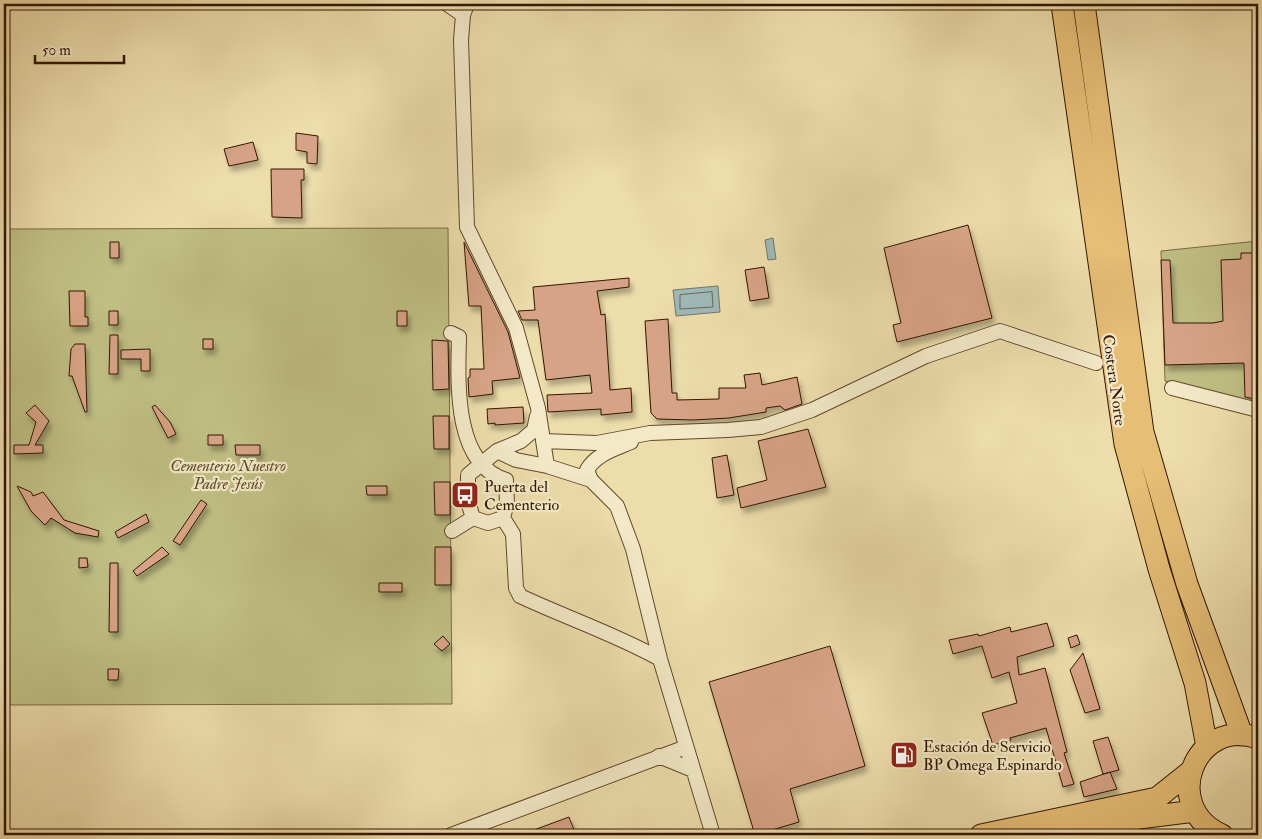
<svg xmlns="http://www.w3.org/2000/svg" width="1262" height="839" font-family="'IM FELL Double Pica',serif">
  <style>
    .green { fill: #c0bf84; stroke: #7a6a42 }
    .water { fill: #9fb8b6; stroke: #74776d }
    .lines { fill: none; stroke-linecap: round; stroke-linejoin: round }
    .shore { stroke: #69675b; stroke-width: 1 }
    .building { fill: #d7a386; stroke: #331600; filter: url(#shadow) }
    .street-casing { stroke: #62482b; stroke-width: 16 }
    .primary-casing { stroke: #331600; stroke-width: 23 }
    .street { stroke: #f3e9c8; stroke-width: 14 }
    .primary { stroke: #e6be76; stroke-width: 21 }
    .labels { text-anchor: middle; stroke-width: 4.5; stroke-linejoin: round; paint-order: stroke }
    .street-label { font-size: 16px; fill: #331600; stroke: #f3e9c8 }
    .park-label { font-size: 16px; font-style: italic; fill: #5d4928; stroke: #f3e9c8 }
    .poi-label { font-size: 16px; fill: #331600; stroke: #f3e9c8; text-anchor: start }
  </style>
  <defs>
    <filter id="shadow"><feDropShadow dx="3" dy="5.5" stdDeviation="2.5" flood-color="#0004"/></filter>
  </defs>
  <rect width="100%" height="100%" fill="#edddab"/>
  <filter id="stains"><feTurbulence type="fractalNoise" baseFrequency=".004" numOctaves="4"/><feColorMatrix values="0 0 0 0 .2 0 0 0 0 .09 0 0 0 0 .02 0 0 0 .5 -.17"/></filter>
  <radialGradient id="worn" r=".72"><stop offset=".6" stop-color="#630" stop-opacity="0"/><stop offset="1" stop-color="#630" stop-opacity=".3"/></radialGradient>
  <!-- green -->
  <path class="green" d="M448 228 452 704 4 705V229Z
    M1258 241V403L1165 381 1161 251Z"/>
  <!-- water -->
  <path class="water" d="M773 238 776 259 768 260 765 240Z
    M718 286 720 312 676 316 673 290Z"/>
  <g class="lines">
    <!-- shore -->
    <path class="shore" d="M712 292 713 307 680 309V295Z"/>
  </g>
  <!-- building -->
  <path class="building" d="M296 133 318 136 317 164 307 163V152L296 150Z
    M253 142 258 160 229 166 224 149Z
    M271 169H304V180H301L302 218 272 217Z
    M968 225 992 318 897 342 893 325 901 323 884 248Z
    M110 242H119V258H110Z
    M464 242 508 332 520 378 492 381 493 394 469 397 468 378 470 377V369H484L481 306H469Z
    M1241 253H1258V390L1255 399 1245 397 1244 363 1165 365 1161 260H1170L1173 323H1213L1223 321 1221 260 1241 259Z
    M764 267 769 298 750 301 745 270Z
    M629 278V287L597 291 601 315 605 314 610 390 631 388 632 412 601 415V409L548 412 547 395 592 393 590 375 546 380 538 320H522L518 311 535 310 533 287Z
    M69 291H85V317H88V326H70Z
    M109 311H118V325H109Z
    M397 311H407V326H397Z
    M668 319 672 393H677V400L719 399V388H746L744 375 760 373 762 385 797 377 802 404 785 410 780 406 766 408V412L729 418 693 420 657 419 651 413 645 321Z
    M110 335H118V374H109Z
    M203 339H213V349H203Z
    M432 340 448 341 449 389 433 390Z
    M75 344H85L87 412H85L72 376H69L71 349Z
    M150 349V371H141V359H121V350Z
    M35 405 49 421 35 445H43V453L14 454V445H29L36 422 26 413Z
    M155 405 170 422 176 434 168 438 152 407Z
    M523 407 524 423 495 425V423L488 424 487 409Z
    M433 416H449V449H434Z
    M808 429 826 487 741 508 737 488 767 480 758 441Z
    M208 435H223V445H208Z
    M235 445H260V455H236Z
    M727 455 734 495 717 498 712 458Z
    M434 482H450V515H435Z
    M17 486 31 492 33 496 43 492 64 520 99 531 98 537 75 533 51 518 45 525 31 511Z
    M366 486H387V495H367Z
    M201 500 207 504 180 545 173 541Z
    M146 514 149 522 118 538 115 532Z
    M162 547 169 554 137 576 133 571Z
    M435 547H451V585H435Z
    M79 558H87L88 567 79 568Z
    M110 563H118V632H109Z
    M379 583H402V592H379Z
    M1047 623 1054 646 1017 657 1019 675 1045 668 1067 752 1064 753 1074 784 1063 787 1046 728 1010 738 1011 740 993 745 982 713 1017 703 1009 672 992 678 982 646 953 654 949 640 978 634 979 636 1010 627 1011 632Z
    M1077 635 1080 644 1071 648 1068 638Z
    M443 636 450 644 442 651 434 644Z
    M830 646 865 766 790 789 799 822 755 835 709 682Z
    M1083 653 1100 709 1085 713 1070 670Z
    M108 669H119L118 680H108Z
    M1108 737 1119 770 1103 774 1093 741Z
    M1110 772 1117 789 1084 797 1080 782Z
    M569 817 576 835H523V834Z"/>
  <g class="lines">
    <defs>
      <path id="street" d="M447 4 463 15
        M467 4 463 15 461 40 467 227 516 328 538 408 547 466
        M451 333 459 337C458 381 453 464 506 480L507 503 503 518 513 534 516 588 520 596C567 618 615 634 660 659
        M1172 388 1258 410
        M543 441 597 443 650 433 728 430 761 427 812 410 926 356 1000 331 1096 363
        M497 451 521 441 534 430 537 416
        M591 480 587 470C596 454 615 449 631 442
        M473 518 468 502V475L497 451 516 460 547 466 591 480 617 506 633 549 660 659 713 835
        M452 531 473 518 488 523 503 518
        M659 756 693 770
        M451 835 686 747"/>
      <path id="primary" d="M1062 4 1125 444 1159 569 1195 683 1207 747
        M1084 4 1143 432 1187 584 1242 735
        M981 835 1157 798 1191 771
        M1065 835 1139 818 1195 811
        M1222 835C1159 807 1195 716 1258 738"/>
    </defs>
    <!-- street casing -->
    <use href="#street" class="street-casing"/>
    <!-- primary casing -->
    <use href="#primary" class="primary-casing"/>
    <!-- street -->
    <use href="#street" class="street"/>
    <!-- primary -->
    <use href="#primary" class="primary"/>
  </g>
  <!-- icons -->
  <defs>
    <symbol id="bus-square" viewBox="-11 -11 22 22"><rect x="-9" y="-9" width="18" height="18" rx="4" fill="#8f2418" stroke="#f3e9c8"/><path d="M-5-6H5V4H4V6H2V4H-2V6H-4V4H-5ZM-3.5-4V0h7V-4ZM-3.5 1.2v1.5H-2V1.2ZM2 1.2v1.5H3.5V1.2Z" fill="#fff"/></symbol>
    <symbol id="fuel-square" viewBox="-11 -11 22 22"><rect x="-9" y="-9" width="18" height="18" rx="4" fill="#8f2418" stroke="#f3e9c8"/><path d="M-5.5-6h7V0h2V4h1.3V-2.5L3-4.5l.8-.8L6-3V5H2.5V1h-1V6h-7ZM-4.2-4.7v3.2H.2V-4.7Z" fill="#fff"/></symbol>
  </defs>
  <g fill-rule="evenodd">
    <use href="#bus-square" x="449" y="479" width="32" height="32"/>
    <use href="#fuel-square" x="888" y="739" width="32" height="32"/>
  </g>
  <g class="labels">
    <!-- street labels -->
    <g class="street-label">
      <text transform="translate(1115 380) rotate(82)" y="6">Costera Norte</text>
    </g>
    <!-- park labels -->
    <g class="park-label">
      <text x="228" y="471">Cementerio Nuestro<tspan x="228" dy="18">Padre Jesús</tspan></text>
    </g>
    <!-- poi labels -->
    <g class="poi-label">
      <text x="484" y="492">Puerta del<tspan x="484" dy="18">Cementerio</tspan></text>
      <text x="923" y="752">Estación de Servicio<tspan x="923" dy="18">BP Omega Espinardo</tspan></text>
    </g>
  </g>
  <!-- margin -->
  <rect width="1262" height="839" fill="none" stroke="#edddab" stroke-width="20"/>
  <rect x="5" y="5" width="1252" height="829" fill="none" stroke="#331600" stroke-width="2.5"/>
  <rect x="10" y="10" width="1242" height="819" fill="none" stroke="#331600"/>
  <!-- scale -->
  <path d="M35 55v8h89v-8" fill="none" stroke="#331600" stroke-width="2.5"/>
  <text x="42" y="55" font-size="15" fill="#331600" stroke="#f3e9c8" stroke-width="4" paint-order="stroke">50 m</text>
  <rect width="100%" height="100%" filter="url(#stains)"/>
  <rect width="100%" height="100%" fill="url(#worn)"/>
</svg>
